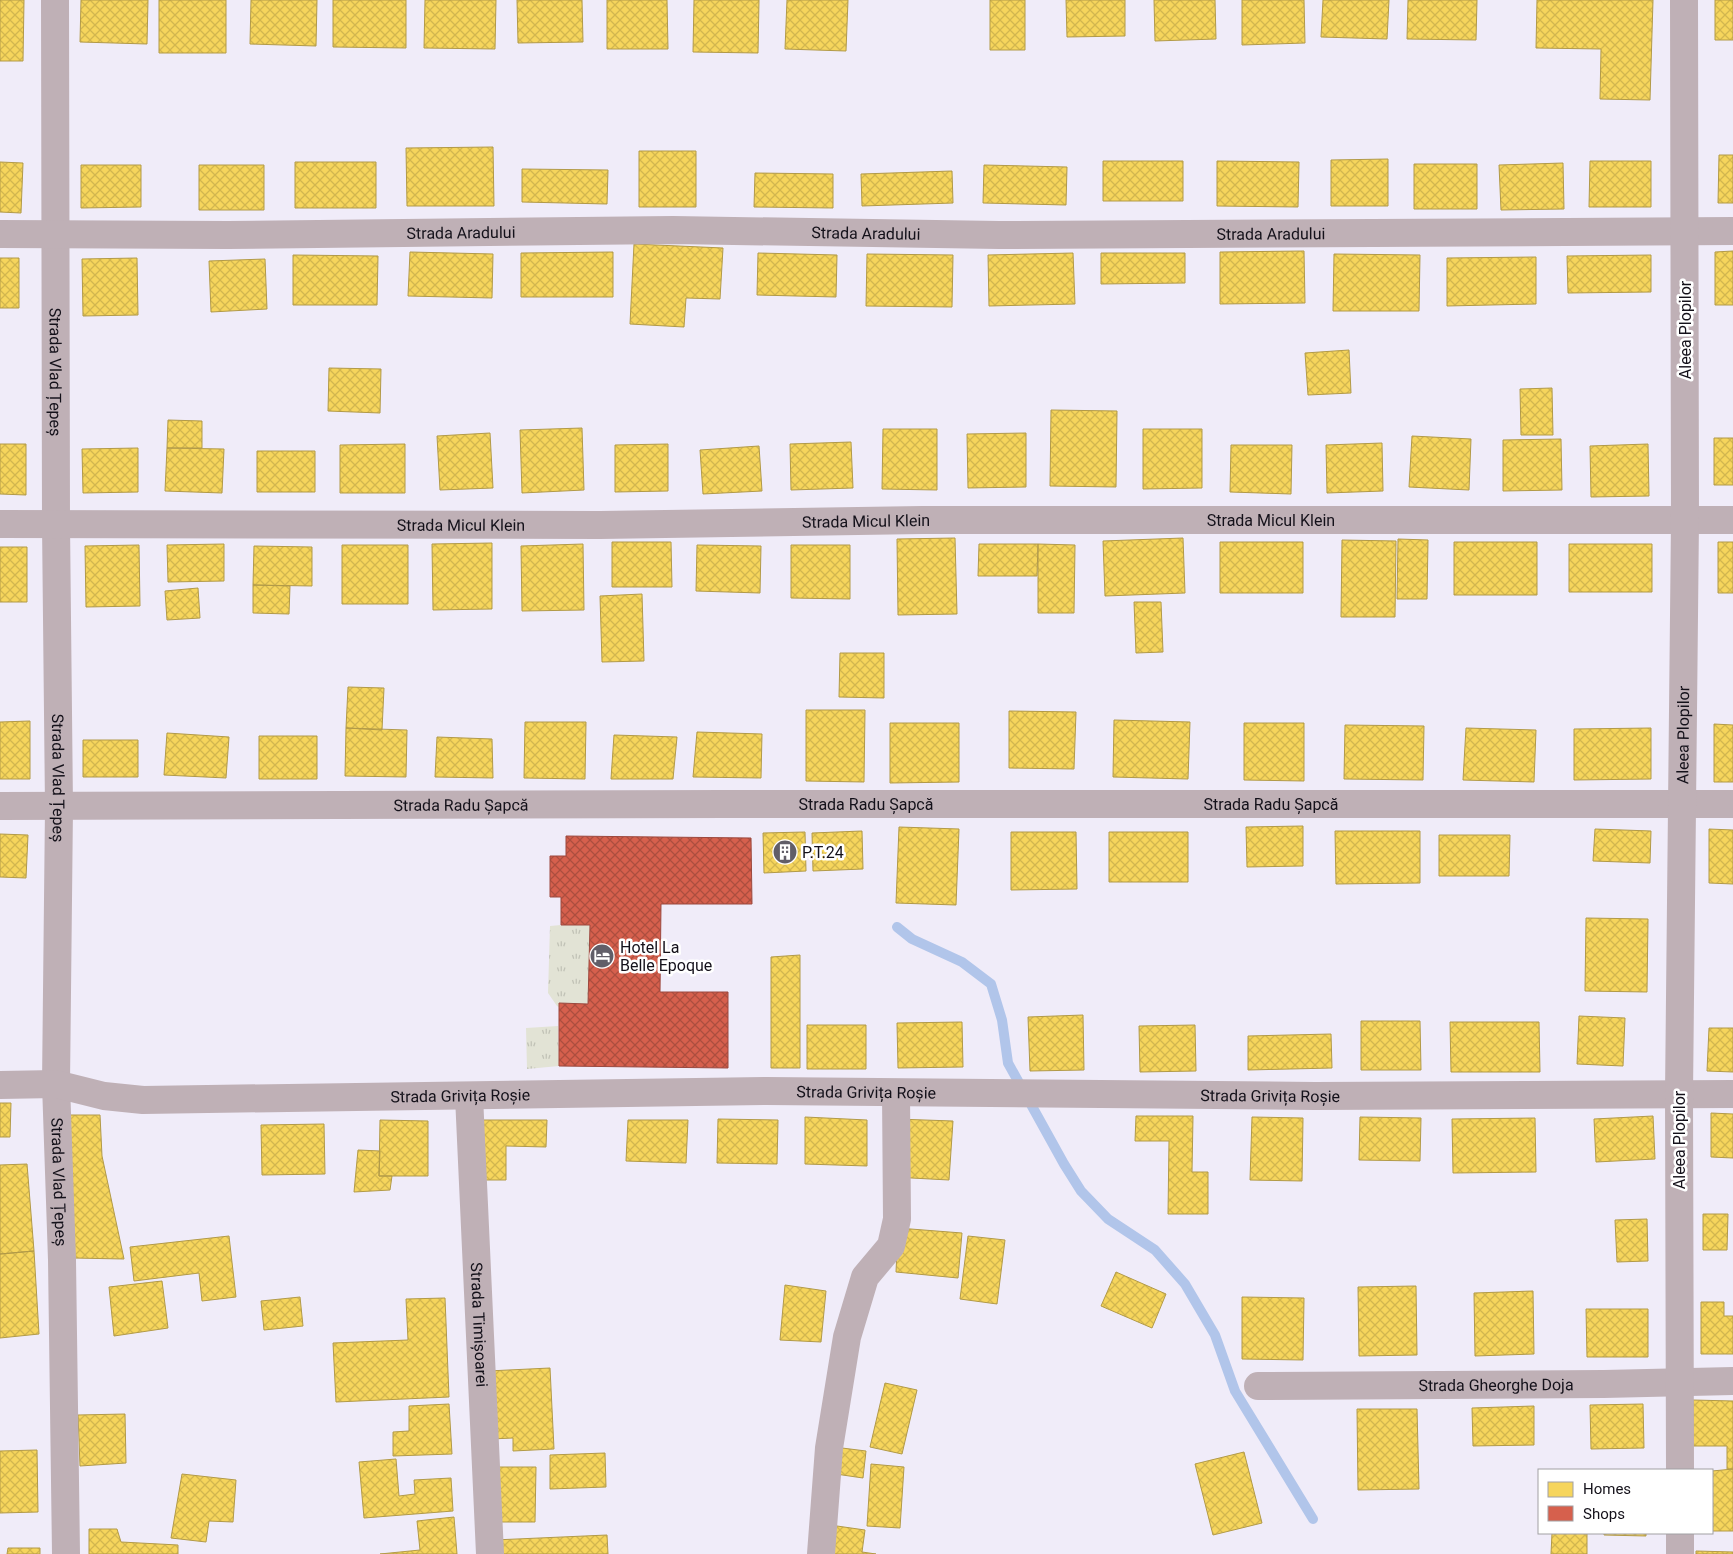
<svg xmlns="http://www.w3.org/2000/svg" width="1733" height="1554" font-family="Roboto,sans-serif">
  <style>
    .grass { fill: url(#grass-tufts) }
    .homes { fill: url(#homes-cross-hatch); stroke: #b29a48 }
    .shops { fill: url(#shops-cross-hatch); stroke: #9c483e }
    .lines { fill: none; stroke-linecap: round; stroke-linejoin: round }
    .stream { stroke: #b1c5ea; stroke-width: 10 }
    .minor { stroke: #bfb0b6; stroke-width: 28 }
    .labels { text-anchor: middle; stroke-width: 5; stroke-linejoin: round; paint-order: stroke }
    .street-label { font-size: 16px; fill: #14111a; stroke: #fff }
    .poi-label { font-size: 16px; fill: #14111a; stroke: #fff; text-anchor: start }
  </style>
  <defs>
    <pattern id="grass-tufts" width="24" height="20" patternUnits="userSpaceOnUse" patternTransform="scale(1.25)"><rect width="24" height="20" fill="#e2e3d5"/><path d="M3 7l-1-3M5 7V3M7 7l1-3M15 17l-1-3M17 17v-4M19 17l1-3" fill="none" stroke="#c1c2b6"/></pattern>
    <pattern id="homes-cross-hatch" width="8" height="8" patternUnits="userSpaceOnUse" patternTransform="scale(1.25)"><rect width="8" height="8" fill="#f6d55c"/><path d="M0 0l8 8M0 8l8-8" fill="none" stroke="#d2b64f"/></pattern>
    <pattern id="shops-cross-hatch" width="8" height="8" patternUnits="userSpaceOnUse" patternTransform="scale(1.25)"><rect width="8" height="8" fill="#d6604d"/><path d="M0 0l8 8M0 8l8-8" fill="none" stroke="#ac4e3f"/></pattern>
  </defs>
  <rect width="100%" height="100%" fill="#f0ecf9"/>
  <!-- grass -->
  <path class="grass" d="M561 925H590L588 1004 566 1011 557 1006 548 993 550 926Z
    M558 1026 559 1066 527 1069 526 1028Z"/>
  <!-- homes -->
  <path class="homes" d="M0 0H24L23 61H0Z
    M81 0H148L147 44 80 42Z
    M159 0H226V53H159Z
    M251 0H317L316 46 250 44Z
    M333 0H406V48L333 47Z
    M425 0H496L495 49 424 48Z
    M517 0H582L583 42 518 43Z
    M607 0H667L668 49H607Z
    M694 0H759L758 53 693 52Z
    M787 0H848L846 51 785 49Z
    M990 0H1025V50H990Z
    M1066 0H1125V36L1067 37Z
    M1154 0H1215L1216 39 1155 41Z
    M1242 0H1304L1305 43 1242 45Z
    M1323 0H1389L1387 39 1321 37Z
    M1408 0H1477L1476 40 1407 39Z
    M1537 0H1653L1650 100 1600 99 1601 49 1536 48Z
    M1715 0H1733V40H1715Z
    M493 147 494 206H407L406 148Z
    M639 151H696V207H639Z
    M1719 155H1733V203H1718Z
    M1388 159V206H1331V160Z
    M1103 161H1183V201H1103Z
    M1217 161 1299 162 1298 207 1217 206Z
    M1590 161H1651V207H1589Z
    M0 162 23 163 21 213 0 212Z
    M295 162H376V208H295Z
    M1563 163 1564 209 1501 210 1499 165Z
    M1414 164H1477V209H1414Z
    M81 165H141V207L81 208Z
    M199 165H264V210H199Z
    M984 165 1067 167 1066 205 983 203Z
    M522 169 608 170 607 204 522 202Z
    M952 171 953 203 862 206 861 174Z
    M755 173 833 174V208L754 207Z
    M634 244 723 248 720 299 686 298 684 327 630 324Z
    M1304 251 1305 303 1220 304V252Z
    M1733 251V305H1715V252Z
    M410 252 493 254 492 298 408 296Z
    M613 252V297H521V253Z
    M758 253 837 255 836 297 757 295Z
    M1073 253 1075 304 989 306 988 255Z
    M1101 253H1185V283L1101 284Z
    M867 254 953 255 952 307 866 306Z
    M1334 254 1420 255 1419 311H1333Z
    M293 255 378 256 377 305H293Z
    M1651 255V292L1568 293 1567 256Z
    M1536 257V304L1447 306V258Z
    M0 258H19V308H0Z
    M137 258 138 315 83 316 82 259Z
    M265 259 267 309 211 312 209 261Z
    M1349 350 1351 393 1308 395 1305 353Z
    M329 368 381 369 380 413 328 411Z
    M1552 388 1553 435H1521L1520 389Z
    M1051 410 1117 411 1116 487 1050 486Z
    M168 420 202 421V448H167Z
    M582 428 584 490 522 493 520 430Z
    M883 429H937V490L882 489Z
    M1143 429H1202V488L1143 489Z
    M490 433 493 488 440 490 437 436Z
    M1026 433V487L968 488 967 434Z
    M1412 436 1471 439 1469 490 1409 487Z
    M1714 438H1733V485H1714Z
    M1561 439 1562 490 1503 491V440Z
    M851 442 853 488 791 490 790 444Z
    M1382 443 1383 491 1327 493 1326 445Z
    M0 444H26V495L0 494Z
    M405 444V493H340V445Z
    M668 444V491L615 492V445Z
    M1648 444 1649 496 1591 497 1590 446Z
    M1231 445H1292L1291 494 1230 492Z
    M759 446 762 491 703 494 700 450Z
    M138 448V492L83 493 82 449Z
    M167 448 224 449 222 493 165 491Z
    M257 451H315V492H257Z
    M955 538 957 614 898 615 897 539Z
    M1183 538 1185 593 1105 596 1103 541Z
    M1398 539 1428 540 1427 599H1397Z
    M1342 540 1396 541 1395 617H1341Z
    M612 542H671L672 587H612Z
    M1220 542H1303V593H1220Z
    M1454 542H1537V595H1454Z
    M1718 542H1733V593H1718Z
    M492 543V609L433 610 432 544Z
    M224 544V581L168 582 167 545Z
    M583 544 584 610 522 611 521 546Z
    M979 544H1038L1037 576H978Z
    M1038 544 1075 545 1074 613H1038Z
    M1569 544H1652V592H1569Z
    M139 545 140 606 86 607 85 546Z
    M342 545H408V604H342Z
    M697 545 761 546 760 593 696 591Z
    M791 545H850V599L791 598Z
    M254 546 312 547V586L253 585Z
    M0 547H27V602H0Z
    M253 585 290 586 289 614 253 613Z
    M198 588 200 618 167 620 165 591Z
    M642 594 644 661 602 662 600 596Z
    M1134 602H1161L1163 652 1136 653Z
    M840 653H884V698L839 697Z
    M348 687 384 688 382 730 346 728Z
    M806 710H865L864 782 806 781Z
    M1009 711 1076 712 1074 769 1009 768Z
    M1114 720 1190 722 1188 779 1113 777Z
    M30 721V779H0V722Z
    M525 722H586L585 779 524 778Z
    M890 723H959V782L890 783Z
    M1244 723H1304V781L1244 780Z
    M1714 724 1733 725V782H1714Z
    M1345 725 1424 726 1423 780 1344 779Z
    M346 728 407 730 406 777 345 776Z
    M1466 728 1536 730 1534 782 1463 780Z
    M1651 728V779L1574 780V729Z
    M697 732 762 734 761 778 693 777Z
    M167 733 229 737 226 778 164 775Z
    M614 735 677 737 673 779H611Z
    M259 736H317V779H259Z
    M437 737 492 739 493 778 435 777Z
    M83 740H138V777H83Z
    M1303 826V866L1247 867 1246 827Z
    M899 827 959 829 956 905 896 903Z
    M1595 829 1651 831 1650 863 1593 861Z
    M1709 829 1733 830V884L1709 883Z
    M862 831 863 869 813 871 812 833Z
    M1335 831H1420V883L1336 884Z
    M805 832 806 871 764 873 763 833Z
    M1011 832H1076L1077 889 1011 890Z
    M1109 832H1188V882H1109Z
    M0 834 28 835 26 878 0 877Z
    M1439 835H1510L1509 876H1439Z
    M1586 918 1648 919 1647 992 1585 991Z
    M800 955V1068H771V957Z
    M1083 1015 1084 1070 1030 1071 1028 1017Z
    M1579 1016 1625 1018 1623 1066 1577 1064Z
    M1361 1021H1420L1421 1070H1361Z
    M962 1022 963 1067 898 1068 897 1023Z
    M1450 1022H1539L1540 1072H1451Z
    M807 1025H866V1069H807Z
    M1195 1025 1196 1071 1140 1072 1139 1026Z
    M1709 1028H1733V1072L1707 1071Z
    M1331 1034 1332 1068 1248 1070V1036Z
    M0 1103H11L10 1137H0Z
    M1711 1113 1733 1114V1158L1711 1157Z
    M70 1115H100L102 1156 124 1259 73 1258Z
    M1136 1116H1193L1192 1172H1208V1214H1168L1169 1141H1135Z
    M1653 1116 1655 1159 1596 1162 1594 1119Z
    M805 1117 867 1120V1166L805 1164Z
    M1252 1117 1303 1118 1302 1181 1250 1180Z
    M1360 1117 1421 1118 1420 1161 1359 1160Z
    M1535 1118 1536 1172 1453 1173 1452 1119Z
    M718 1119 778 1120 777 1164 717 1163Z
    M896 1119 953 1121 949 1180 893 1177Z
    M380 1120 428 1121V1176H379Z
    M481 1120H547L546 1147 506 1146V1180H480Z
    M628 1120H688L686 1163 626 1161Z
    M324 1124 325 1174 262 1175 261 1125Z
    M358 1150 380 1151 379 1176H392L390 1190 354 1192Z
    M27 1164 34 1251 0 1254V1165Z
    M1703 1214H1728L1727 1250H1703Z
    M1647 1219 1648 1261 1617 1262 1615 1220Z
    M898 1228 962 1233 958 1278 896 1272Z
    M229 1236 236 1297 202 1301 199 1273 134 1281 130 1247Z
    M968 1236 1005 1240 997 1304 960 1299Z
    M34 1251 39 1334 0 1338V1254Z
    M1116 1272 1166 1294 1152 1328 1101 1306Z
    M162 1281 168 1328 114 1336 109 1287Z
    M785 1285 826 1291 821 1342 780 1340Z
    M1416 1286 1417 1355 1359 1356 1358 1287Z
    M1533 1291 1534 1354 1475 1356 1474 1293Z
    M300 1297 303 1326 264 1330 261 1301Z
    M1242 1297 1304 1298 1303 1360 1242 1359Z
    M445 1298 449 1397 336 1402 333 1343 408 1340 406 1299Z
    M1701 1302H1724V1316H1733V1354H1701Z
    M1586 1309H1648V1357H1587Z
    M550 1368 554 1449 513 1451V1438L491 1439 488 1371Z
    M885 1383 917 1390 902 1454 870 1447Z
    M1693 1400 1733 1401V1469H1727V1446H1693Z
    M449 1404 452 1454 393 1456V1432L409 1431V1406Z
    M1643 1404 1644 1448 1591 1449 1590 1405Z
    M1534 1406V1445L1473 1446 1472 1408Z
    M1357 1409H1417L1419 1489 1358 1490Z
    M125 1414 126 1463 80 1466 78 1415Z
    M826 1446 866 1451 863 1478 822 1472Z
    M37 1450 38 1512 0 1513V1451Z
    M1244 1452 1262 1523 1213 1535 1195 1464Z
    M605 1453 606 1487 550 1489V1455Z
    M396 1459 399 1496 415 1494 414 1480 451 1478 453 1511 364 1518 359 1462Z
    M871 1464 904 1467 900 1528 867 1526Z
    M492 1467H536L535 1522H492Z
    M1733 1469V1531H1712V1471Z
    M182 1474 236 1480 233 1522 209 1521 206 1542 171 1538Z
    M454 1517 457 1554H380L420 1550 417 1521Z
    M830 1525 865 1530 862 1552 876 1554H825Z
    M89 1529H117L121 1542 178 1545V1554H89Z
    M1552 1533H1587V1554H1551Z
    M1604 1533H1646V1536L1604 1535Z
    M607 1535 608 1554H494V1540Z
    M8 1548H40V1554H7Z
    M1696 1551 1733 1552V1554H1696Z"/>
  <!-- shops -->
  <path class="shops" d="M566 836 751 838 752 904H661L660 992H728V1068L559 1066V1003L588 1004 590 925H561V897H550V856H566Z"/>
  <g class="lines">
    <!-- stream -->
    <path class="stream" d="M897 927 912 939 962 962 991 984 1002 1020 1008 1063 1064 1164 1081 1191 1108 1219 1155 1250 1185 1284 1215 1335 1235 1391 1313 1519"/>
    <!-- minor -->
    <g class="minor">
      <path id="s1" d="M55 0 56 524 59 807 56 1084 62 1260 66 1554"/>
      <path id="s2" d="M0 234 228 235 673 230 999 235 1733 231"/>
      <path id="s3" d="M0 524 600 525 922 520H1733"/>
      <path id="s4" d="M0 806 727 804H1733"/>
      <path id="s5" d="M0 1085 56 1084 104 1096 143 1100 767 1091 1315 1096 1733 1094"/>
      <path id="s6" d="M469 1096 490 1554"/>
      <path id="s7" d="M1258 1386 1604 1384 1733 1381"/>
      <path id="s8" d="M1680 1470 1679 1094 1685 520 1684 0"/>
      <path d="M821 1554 829 1448 847 1337 865 1277 891 1246 897 1219 896 1093"/>
      <path d="M1680 1554V1533"/>
    </g>
  </g>
  <!-- icons -->
  <defs>
    <symbol id="building-disc" viewBox="-11 -11 22 22"><circle r="9.5" fill="#615e68" stroke="#fff"/><path d="M-4-6H4V6H1V3H-1V6H-4ZM-2.5-4.3h1.7v1.8h-1.7ZM.8-4.3h1.7v1.8H.8ZM-2.5-1h1.7V.8h-1.7ZM.8-1h1.7V.8H.8Z" fill="#fff"/></symbol>
    <symbol id="hotel-disc" viewBox="-11 -11 22 22"><circle r="9.5" fill="#615e68" stroke="#fff"/><path d="M-6-4.5h1.5V1H6V5H4.5V3h-9V5H-6ZM-4 0a1.8 1.8 0 1 1 3.6 0ZM.5 0V-2.5h3Q6-2.5 6 0Z" fill="#fff"/></symbol>
  </defs>
  <g fill-rule="evenodd">
    <use href="#building-disc" x="771" y="838" width="28" height="28"/>
    <use href="#hotel-disc" x="588" y="942" width="28" height="28"/>
  </g>
  <g class="labels">
    <!-- street labels -->
    <g class="street-label">
      <text dy="6" stroke="none"><textPath href="#s2" startOffset="461">Strada Aradului</textPath></text>
      <text dy="6" stroke="none"><textPath href="#s2" startOffset="866">Strada Aradului</textPath></text>
      <text dy="6" stroke="none"><textPath href="#s2" startOffset="1271">Strada Aradului</textPath></text>
      <text transform="translate(1685 330) rotate(-90)" y="6">Aleea Plopilor</text>
      <text dy="6" stroke="none"><textPath href="#s1" startOffset="372">Strada Vlad Țepeș</textPath></text>
      <text dy="6" stroke="none"><textPath href="#s3" startOffset="1271">Strada Micul Klein</textPath></text>
      <text dy="6" stroke="none"><textPath href="#s3" startOffset="866">Strada Micul Klein</textPath></text>
      <text dy="6" stroke="none"><textPath href="#s3" startOffset="461">Strada Micul Klein</textPath></text>
      <text dy="6" stroke="none"><textPath href="#s8" startOffset="735">Aleea Plopilor</textPath></text>
      <text dy="6" stroke="none"><textPath href="#s1" startOffset="778">Strada Vlad Țepeș</textPath></text>
      <text dy="6" stroke="none"><textPath href="#s4" startOffset="866">Strada Radu Șapcă</textPath></text>
      <text dy="6" stroke="none"><textPath href="#s4" startOffset="461">Strada Radu Șapcă</textPath></text>
      <text dy="6" stroke="none"><textPath href="#s4" startOffset="1271">Strada Radu Șapcă</textPath></text>
      <text dy="6" stroke="none"><textPath href="#s5" startOffset="868">Strada Grivița Roșie</textPath></text>
      <text dy="6" stroke="none"><textPath href="#s5" startOffset="1272">Strada Grivița Roșie</textPath></text>
      <text dy="6" stroke="none"><textPath href="#s5" startOffset="462">Strada Grivița Roșie</textPath></text>
      <text transform="translate(1679 1140) rotate(-90)" y="6">Aleea Plopilor</text>
      <text dy="6" stroke="none"><textPath href="#s1" startOffset="1182">Strada Vlad Țepeș</textPath></text>
      <text dy="6" stroke="none"><textPath href="#s6" startOffset="229">Strada Timișoarei</textPath></text>
      <text dy="6" stroke="none"><textPath href="#s7" startOffset="238">Strada Gheorghe Doja</textPath></text>
    </g>
    <!-- poi labels -->
    <g class="poi-label">
      <text x="802" y="858">P.T.24</text>
      <text x="620" y="953">Hotel La<tspan x="620" dy="18">Belle Epoque</tspan></text>
    </g>
  </g>
  <!-- legend -->
  <rect x="1538" y="1469" width="175" height="65" fill="#ffffff" stroke="#a1a0a3"/>
  <rect x="1548" y="1482" width="25" height="15" fill="#f6d55c" stroke="#a1a0a3"/>
  <text x="1583" y="1494" font-size="15" fill="#14111a">Homes</text>
  <rect x="1548" y="1506" width="25" height="15" fill="#d6604d" stroke="#a1a0a3"/>
  <text x="1583" y="1519" font-size="15" fill="#14111a">Shops</text>
</svg>
